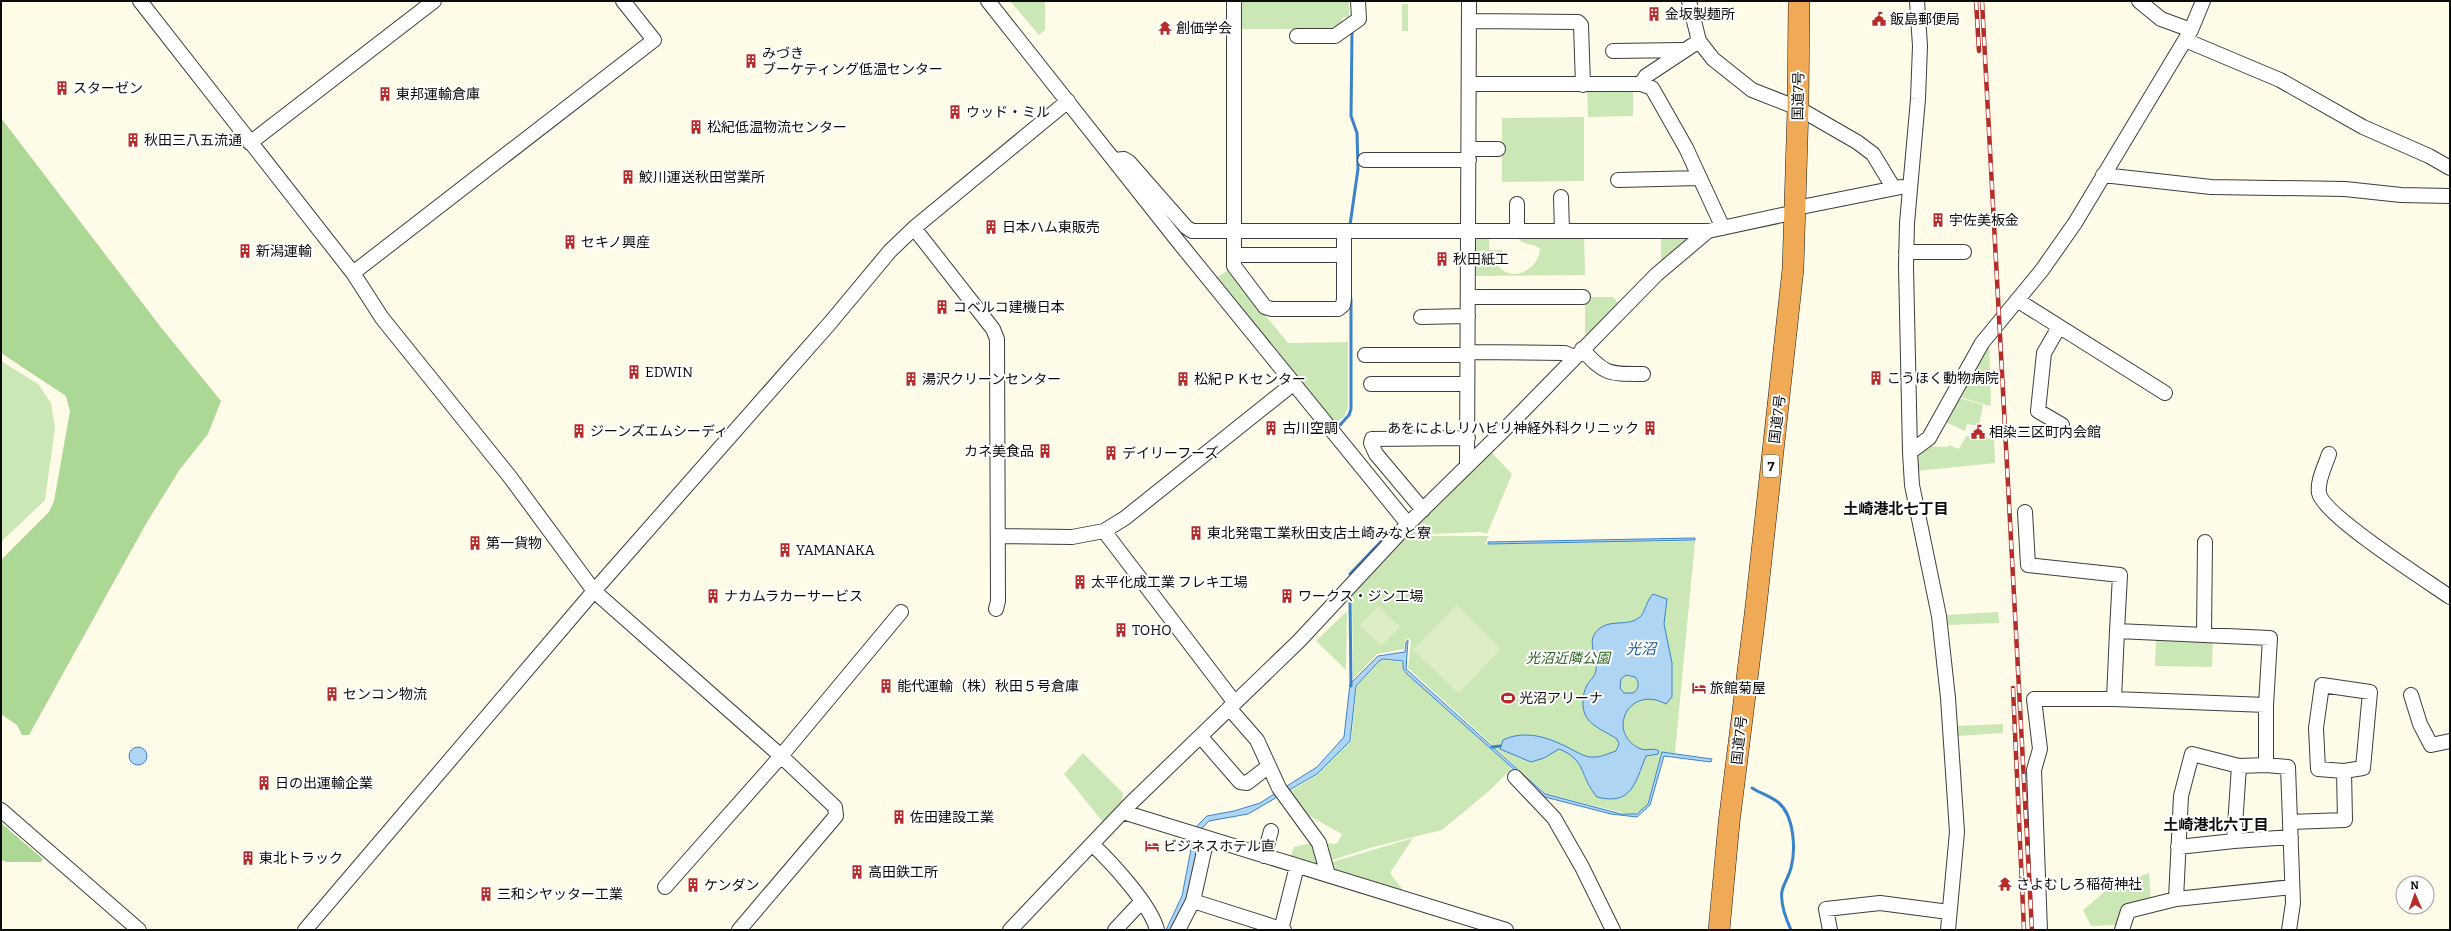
<svg xmlns="http://www.w3.org/2000/svg" width="2451" height="931" font-family="Bitter,'Noto Sans JP',serif">
  <style>
    .green { fill: #cae7b5 }
    .forest { fill: #add794 }
    .pitch { fill: #ddeec6 }
    .water { fill: #afd5f4; stroke: #3983c9; fill-rule: evenodd }
    .lines { fill: none; stroke-linecap: round; stroke-linejoin: round }
    .stream { stroke: #3983c9; stroke-width: 3 }
    .minor-casing { stroke: #3e3e3e; stroke-width: 16 }
    .highway-casing { stroke: #1c1c1c; stroke-width: 22 }
    .minor { stroke: #fff; stroke-width: 14 }
    .highway { stroke: #f0a955; stroke-width: 21 }
    .rail-casing { stroke: #b62c28; stroke-width: 4.5 }
    .rail { stroke: #fff; stroke-width: 3; stroke-dasharray: 9; stroke-linecap: butt }
    .labels { text-anchor: middle; stroke-width: 4; stroke-linejoin: round; paint-order: stroke }
    .shield { fill: #fff; stroke: #545454; stroke-width: 1 }
    .shield-label { font-size: 13px; font-weight: bold; fill: #0b0b0b }
    .poi-label { font-size: 14px; fill: #0b0b0b; stroke: #fff; text-anchor: start }
    .street-label { font-size: 14px; fill: #0b0b0b; stroke: #fff }
    .park-label { font-size: 14px; font-style: italic; fill: #26601e; stroke: #fff }
    .neighbourhood-label { font-size: 15px; font-weight: bold; fill: #0b0b0b; stroke: #fff }
    .water-label { font-size: 15px; font-style: italic; fill: #195698; stroke: #fff }
  </style>
  <rect width="100%" height="100%" fill="#fefce9"/>
  <!-- green -->
  <path class="green" d="M1010 1H1045V30L1039 35Z
    M1238 1H1349V17L1342 18V26L1332 29H1238Z
    M1402 4H1408V31H1402Z
    M1633 87V116L1588 117 1587 88Z
    M1584 117V181L1502 182V118Z
    M1584 234 1585 275 1475 276 1474 236H1489V250H1503L1496 261C1506 285 1538 273 1540 249 1534 243 1523 246 1518 238Z
    M1695 234 1661 261V235Z
    M1228 270 1288 343 1348 342V408L1344 417 1335 423 1218 277Z
    M1585 297H1613L1620 305 1585 338Z
    M1989 339 1991 404 1989 406 1957 396Z
    M1 361 38 384 51 403 55 428 45 500 1 542Z
    M1956 397 1983 405 1979 426 1967 424 1965 431 1943 421Z
    M1966 436 1994 439 1995 463 1917 471 1916 457 1927 446 1947 447 1949 445 1959 449Z
    M1491 452 1512 474 1487 534 1480 532 1429 534 1414 525Z
    M1411 526 1428 536H1489L1485 544 1695 541 1675 753 1662 752 1646 808 1632 815 1546 794 1408 668 1411 641 1409 638 1405 641 1404 649 1377 654 1353 679 1352 588Z
    M1347 611 1346 670 1316 641Z
    M1998 612 1999 623 1948 625 1947 615Z
    M2156 638 2213 639 2212 667 2155 666Z
    M1383 660 1403 662 1402 669 1407 674 1512 768 1489 791 1442 830 1373 847 1329 861 1323 843 1337 844 1342 834 1306 814 1289 792 1317 775 1351 741 1357 686 1379 661Z
    M2003 724V733L1957 736 1956 726Z
    M1083 753 1123 793 1122 804 1103 822 1064 774Z
    M1413 838 1390 873 1406 894 1331 871 1329 863Z
    M1315 842 1322 868 1290 858 1294 847Z
    M2149 873 2151 901 2117 925 2091 926 2083 910 2108 889Z"/>
  <!-- forest -->
  <path class="forest" d="M1 118 163 330 221 401 208 434 180 469 147 522 29 735H22L17 725 1 714V560L49 512 54 501 70 411 66 396 1 353Z
    M1 823 43 859 41 862H7L1 860Z"/>
  <!-- pitch -->
  <path class="pitch" d="M1457 605 1501 649 1459 693 1413 650Z
    M1378 606 1400 627 1381 646 1360 625Z"/>
  <!-- water -->
  <path class="water" d="M1695 538V540L1488 544V542Z
    M1653 594 1667 599 1664 624 1672 663V697L1666 704C1629 684 1606 732 1639 748 1645 752 1653 747 1659 751L1658 754 1646 756C1635 783 1632 806 1597 797 1579 776 1587 760 1559 749L1544 758 1531 762 1500 749 1503 740C1526 729 1550 738 1571 749 1579 753 1586 758 1595 757 1602 757 1609 753 1616 751L1619 744 1617 739C1608 733 1593 727 1587 718 1581 710 1582 694 1587 685 1590 680 1595 677 1596 670 1598 655 1584 640 1600 628 1613 619 1628 627 1640 617 1645 613 1646 601 1653 594ZM1626 675 1635 677C1640 683 1639 689 1633 693H1624L1620 688 1621 679Z
    M1408 640 1406 669 1545 794 1621 814H1637L1648 804 1662 752 1712 759 1711 762 1664 756 1650 805 1637 817 1611 814 1545 797 1407 674 1403 669V661L1383 659 1379 661 1356 686 1350 741 1317 774 1248 814 1209 821 1203 827 1198 841 1190 893 1172 930H1166L1182 896 1195 828 1207 816 1234 811 1260 803 1317 767 1344 737 1350 684 1378 656 1405 652 1406 642Z
    M129 756a9 9 0 1 1 18 0a9 9 0 1 1-18 0Z"/>
  <g class="lines">
    <!-- stream -->
    <path class="stream" d="M1350 225 1358 169 1357 133 1351 116 1352 33
      M1340 425 1349 415 1351 409V299
      M1350 574 1393 529
      M1350 598 1351 686
      M1492 747 1500 746
      M1752 788C1760 793 1772 797 1779 803 1794 816 1796 849 1791 868 1789 876 1784 883 1782 891 1780 904 1786 919 1791 930"/>
    <defs>
      <path id="minor" d="M140 1 353 273 382 318 510 477 594 591 781 756 835 807 836 816 739 930
        M988 1 1177 240 1408 524
        M1234 1V266L1265 307 1272 309H1338L1343 305 1344 299V231
        M1689 1 1699 41 1713 59 1752 90 1798 108 1857 142 1873 154 1893 187
        M1917 1 1920 46 1918 99 1907 223 1906 266 1910 452 1912 485 1939 616 1948 698 1957 832 1948 930
        M2139 1 2161 19 2191 30
        M1469 21 1578 22 1581 25 1583 85
        M1297 36H1335L1359 19 1358 1
        M2185 40 2280 80 2363 127 2429 156 2450 168
        M1613 51 1682 50
        M1470 84H1641L1652 88 1686 148 1723 228
        M1641 84 1646 76 1699 41
        M250 143 434 1
        M1469 149H1498
        M1114 160 1124 159 1129 162 1186 227 1192 231H1708L1796 212
        M1365 160H1469
        M2103 175 2211 187 2345 189 2401 195 2450 196
        M1618 180 1700 178
        M1561 197 1562 231
        M1517 204V231
        M1796 208 1901 187
        M914 228 993 329 997 339 998 601 996 609
        M1906 252H1964
        M1234 255H1344
        M353 273 654 40 623 1
        M1468 297H1583
        M2017 300 2165 393
        M1421 317 1468 316
        M2059 327 2044 353 2038 411 2062 425
        M1582 349C1605 375 1609 374 1643 374
        M1468 352 1565 353 1574 357
        M1365 355H1468
        M1371 384H1467
        M1910 452 1929 438 1982 343 2042 270 2075 223 2191 30 2203 1
        M2329 454C2325 466 2317 481 2319 493 2323 515 2427 581 2450 597
        M1467 466 1469 1
        M1423 510 1376 454 1371 443 1372 439 1468 438
        M2025 512 2028 565 2120 575 2117 631
        M1104 531 1235 703
        M998 536 1072 537 1104 531 1125 518 1294 383
        M2117 631 2270 638 2266 705 2114 699Z
        M2204 635 2205 542
        M2411 695 2420 724 2431 745 2450 741
        M2266 705V765L2288 767 2293 903 2289 930
        M1229 708 1257 740 1279 788 1319 843 1328 875
        M1201 737 1240 782 1247 783 1265 769
        M2239 766 2266 765
        M1515 777 1554 818 1582 867 1613 930
        M1 810 139 930
        M1123 812 1506 930
        M2290 822 2345 820 2344 771 2318 769 2316 728 2322 685 2370 692 2363 768 2344 771
        M2234 841 2291 837
        M1092 844C1111 862 1151 905 1157 930
        M1264 856 1271 831
        M665 887 781 756 901 612
        M2176 899 2292 887
        M1193 901 1284 930
        M305 930 594 591 830 323 890 251 914 228 1068 101
        M1010 930 1131 803 1299 641 1408 524 1511 423 1656 275 1708 231
        M1115 930 1141 902
        M1178 930 1193 901 1207 838
        M1281 930 1297 866
        M1830 930 1826 909 1880 903 1949 912
        M2040 930 2034 770 2040 749 2034 699H2114
        M2122 930 2128 911 2176 899 2181 796 2192 754 2239 766 2234 841 2178 847"/>
      <path id="highway" d="M1719 930 1729 823 1755 615 1793 269 1798 108 1799 1"/>
    </defs>
    <!-- minor casing -->
    <use href="#minor" class="minor-casing"/>
    <!-- highway casing -->
    <use href="#highway" class="highway-casing"/>
    <!-- minor -->
    <use href="#minor" class="minor"/>
    <!-- highway -->
    <use href="#highway" class="highway"/>
    <defs>
      <path id="rail" d="M1976 1 1979 51
        M1982 1 2032 930
        M2013 688 2024 930"/>
    </defs>
    <!-- rail casing -->
    <use href="#rail" class="rail-casing"/>
    <!-- rail -->
    <use href="#rail" class="rail"/>
  </g>
  <!-- icons -->
  <defs>
    <symbol id="building-bare" viewBox="-9 -9 18 18"><path d="M-4-6H4V6H1V3H-1V6H-4ZM-2.5-4.3h1.7v1.8h-1.7ZM.8-4.3h1.7v1.8H.8ZM-2.5-1h1.7V.8h-1.7ZM.8-1h1.7V.8H.8Z" fill="#b62c28" stroke="#fff" stroke-width="2.5" paint-order="stroke"/></symbol>
    <symbol id="civic-bare" viewBox="-9 -9 18 18"><path d="M-.6-6.5H3V-4.5H.6V-3L4-1V1h2V6H-6V1h2V-1L-.6-3ZM-1.2 2.5V6h2.4V2.5Z" fill="#b62c28" stroke="#fff" stroke-width="2.5" paint-order="stroke"/></symbol>
    <symbol id="temple-bare" viewBox="-9 -9 18 18"><path d="M0-6L5-2H3V0L6.5 2.5H4V6H1.5V3h-3V6H-4V2.5H-6.5L-3 0V-2H-5Z" fill="#b62c28" stroke="#fff" stroke-width="2.5" paint-order="stroke"/></symbol>
    <symbol id="hotel-bare" viewBox="-9 -9 18 18"><path d="M-6-4.5h1.5V1H6V5H4.5V3h-9V5H-6ZM-4 0a1.8 1.8 0 1 1 3.6 0ZM.5 0V-2.5h3Q6-2.5 6 0Z" fill="#b62c28" stroke="#fff" stroke-width="2.5" paint-order="stroke"/></symbol>
    <symbol id="stadium-bare" viewBox="-9 -9 18 18"><path d="M0-5a6.5 5 0 1 0 0 10a6.5 5 0 1 0 0-10ZM-3.5-1.8h7v3.6h-7Z" fill="#b62c28" stroke="#fff" stroke-width="2.5" paint-order="stroke"/></symbol>
  </defs>
  <g fill-rule="evenodd">
    <use href="#building-bare" x="1644" y="4" width="20" height="20"/>
    <use href="#civic-bare" x="1869" y="9" width="20" height="20"/>
    <use href="#temple-bare" x="1155" y="18" width="20" height="20"/>
    <use href="#building-bare" x="741" y="51" width="20" height="20"/>
    <use href="#building-bare" x="52" y="78" width="20" height="20"/>
    <use href="#building-bare" x="375" y="84" width="20" height="20"/>
    <use href="#building-bare" x="945" y="102" width="20" height="20"/>
    <use href="#building-bare" x="686" y="117" width="20" height="20"/>
    <use href="#building-bare" x="123" y="130" width="20" height="20"/>
    <use href="#building-bare" x="618" y="167" width="20" height="20"/>
    <use href="#building-bare" x="1928" y="210" width="20" height="20"/>
    <use href="#building-bare" x="981" y="217" width="20" height="20"/>
    <use href="#building-bare" x="560" y="232" width="20" height="20"/>
    <use href="#building-bare" x="235" y="241" width="20" height="20"/>
    <use href="#building-bare" x="1432" y="249" width="20" height="20"/>
    <use href="#building-bare" x="932" y="297" width="20" height="20"/>
    <use href="#building-bare" x="624" y="362" width="20" height="20"/>
    <use href="#building-bare" x="1866" y="368" width="20" height="20"/>
    <use href="#building-bare" x="901" y="369" width="20" height="20"/>
    <use href="#building-bare" x="1173" y="369" width="20" height="20"/>
    <use href="#building-bare" x="1261" y="418" width="20" height="20"/>
    <use href="#building-bare" x="1640" y="418" width="20" height="20"/>
    <use href="#building-bare" x="569" y="421" width="20" height="20"/>
    <use href="#civic-bare" x="1968" y="422" width="20" height="20"/>
    <use href="#building-bare" x="1035" y="441" width="20" height="20"/>
    <use href="#building-bare" x="1101" y="443" width="20" height="20"/>
    <use href="#building-bare" x="1186" y="523" width="20" height="20"/>
    <use href="#building-bare" x="465" y="533" width="20" height="20"/>
    <use href="#building-bare" x="775" y="540" width="20" height="20"/>
    <use href="#building-bare" x="1070" y="572" width="20" height="20"/>
    <use href="#building-bare" x="703" y="586" width="20" height="20"/>
    <use href="#building-bare" x="1277" y="586" width="20" height="20"/>
    <use href="#building-bare" x="1111" y="620" width="20" height="20"/>
    <use href="#building-bare" x="876" y="676" width="20" height="20"/>
    <use href="#hotel-bare" x="1689" y="678" width="20" height="20"/>
    <use href="#building-bare" x="322" y="684" width="20" height="20"/>
    <use href="#stadium-bare" x="1498" y="688" width="20" height="20"/>
    <use href="#building-bare" x="254" y="773" width="20" height="20"/>
    <use href="#building-bare" x="889" y="807" width="20" height="20"/>
    <use href="#hotel-bare" x="1142" y="836" width="20" height="20"/>
    <use href="#building-bare" x="238" y="848" width="20" height="20"/>
    <use href="#building-bare" x="847" y="862" width="20" height="20"/>
    <use href="#temple-bare" x="1995" y="874" width="20" height="20"/>
    <use href="#building-bare" x="683" y="875" width="20" height="20"/>
    <use href="#building-bare" x="476" y="884" width="20" height="20"/>
  </g>
  <g class="labels">
    <!-- shield labels -->
    <rect class="shield" x="1763" y="455" width="16" height="22" rx="3"/>
    <g class="shield-label">
      <text x="1771" y="471">7</text>
    </g>
    <!-- poi labels -->
    <g class="poi-label">
      <text x="1665" y="19">金坂製麺所</text>
      <text x="1890" y="24">飯島郵便局</text>
      <text x="1176" y="33">創価学会</text>
      <text x="762" y="58">みづき<tspan x="762" dy="16">ブーケティング低温センター</tspan></text>
      <text x="73" y="93">スターゼン</text>
      <text x="396" y="99">東邦運輸倉庫</text>
      <text x="966" y="117">ウッド・ミル</text>
      <text x="707" y="132">松紀低温物流センター</text>
      <text x="144" y="145">秋田三八五流通</text>
      <text x="639" y="182">鮫川運送秋田営業所</text>
      <text x="1949" y="225">宇佐美板金</text>
      <text x="1002" y="232">日本ハム東販売</text>
      <text x="581" y="247">セキノ興産</text>
      <text x="256" y="256">新潟運輸</text>
      <text x="1453" y="264">秋田紙工</text>
      <text x="953" y="312">コベルコ建機日本</text>
      <text x="645" y="377">EDWIN</text>
      <text x="1887" y="383">こうほく動物病院</text>
      <text x="922" y="384">湯沢クリーンセンター</text>
      <text x="1194" y="384">松紀ＰＫセンター</text>
      <text x="1282" y="433">古川空調</text>
      <text x="1639" y="433" text-anchor="end">あをによしリハビリ神経外科クリニック</text>
      <text x="590" y="436">ジーンズエムシーディ</text>
      <text x="1989" y="437">相染三区町内会館</text>
      <text x="1034" y="456" text-anchor="end">カネ美食品</text>
      <text x="1122" y="458">デイリーフーズ</text>
      <text x="1207" y="538">東北発電工業秋田支店土崎みなと寮</text>
      <text x="486" y="548">第一貨物</text>
      <text x="796" y="555">YAMANAKA</text>
      <text x="1091" y="587">太平化成工業 フレキ工場</text>
      <text x="724" y="601">ナカムラカーサービス</text>
      <text x="1298" y="601">ワークス・ジン工場</text>
      <text x="1132" y="635">TOHO</text>
      <text x="897" y="691">能代運輸（株）秋田５号倉庫</text>
      <text x="1710" y="693">旅館菊屋</text>
      <text x="343" y="699">センコン物流</text>
      <text x="1519" y="703">光沼アリーナ</text>
      <text x="275" y="788">日の出運輸企業</text>
      <text x="910" y="822">佐田建設工業</text>
      <text x="1163" y="851">ビジネスホテル直</text>
      <text x="259" y="863">東北トラック</text>
      <text x="868" y="877">高田鉄工所</text>
      <text x="2016" y="889">さよむしろ稲荷神社</text>
      <text x="704" y="890">ケンダン</text>
      <text x="497" y="899">三和シヤッター工業</text>
    </g>
    <!-- street labels -->
    <g class="street-label">
      <text transform="translate(1798 96) rotate(-89)" y="5">国道7号</text>
      <text transform="translate(1777 419) rotate(-83)" y="5">国道7号</text>
      <text transform="translate(1739 740) rotate(-84)" y="5">国道7号</text>
    </g>
    <!-- park labels -->
    <g class="park-label">
      <text x="1568" y="663">光沼近隣公園</text>
    </g>
    <!-- neighbourhood labels -->
    <g class="neighbourhood-label">
      <text x="1896" y="514">土崎港北七丁目</text>
      <text x="2216" y="830">土崎港北六丁目</text>
    </g>
    <!-- water labels -->
    <g class="water-label">
      <text x="1641" y="654">光沼</text>
    </g>
  </g>
  <!-- border -->
  <rect width="2451" height="931" fill="none" stroke="#0b0b0b" stroke-width="4"/>
  <!-- north arrow -->
  <g transform="translate(2415 895) rotate(358)"><circle r="19" fill="#ffffff" stroke="#9d9d9d"/>
  <path d="M0-3L7 15L0 10L-7 15Z" fill="#b62c28"/>
  <text y="-6" font-size="11" font-weight="bold" text-anchor="middle" fill="#0b0b0b">N</text>
  </g>
</svg>
